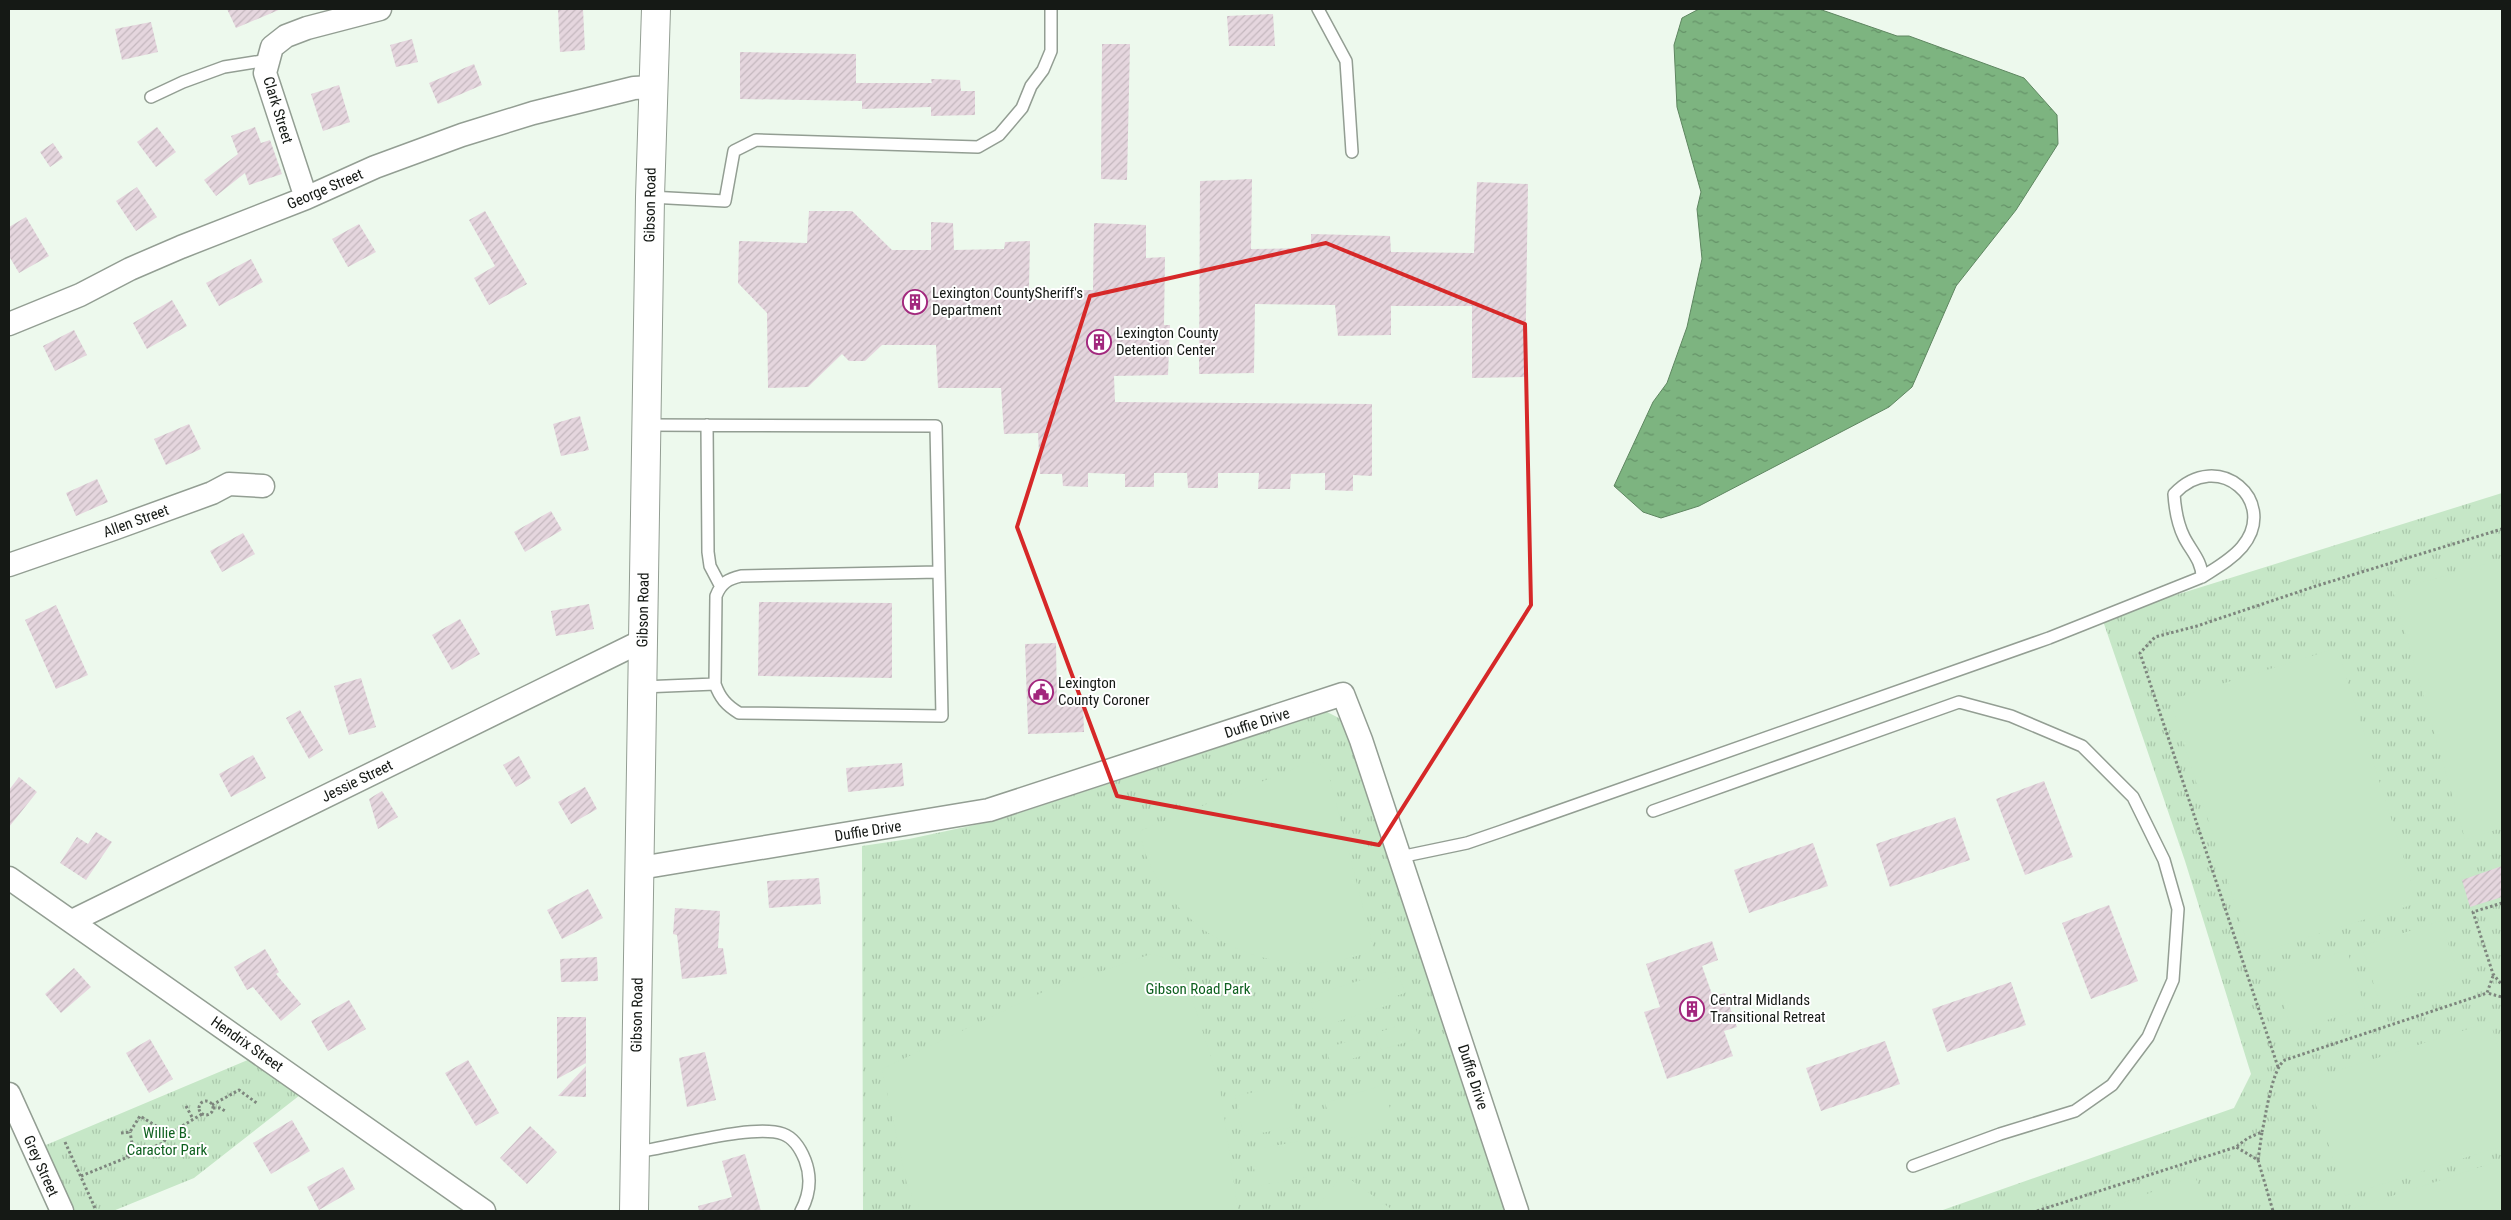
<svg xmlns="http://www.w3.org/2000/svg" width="2511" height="1220" font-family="'Roboto Condensed',sans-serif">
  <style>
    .park { fill: url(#park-tufts) }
    .garden { fill: #c6e7c7 }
    .water { fill: url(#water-ripples); stroke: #5e8660 }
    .building { fill: url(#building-hatch) }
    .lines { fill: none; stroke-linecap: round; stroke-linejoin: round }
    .service-casing { stroke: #939e93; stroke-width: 14 }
    .minor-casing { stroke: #939e93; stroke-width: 25 }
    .tertiary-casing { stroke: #939e93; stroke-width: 30 }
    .path { stroke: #7e867e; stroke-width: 3; stroke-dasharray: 2.5 2.5; stroke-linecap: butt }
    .service { stroke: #fff; stroke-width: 11 }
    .minor { stroke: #fff; stroke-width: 22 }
    .tertiary { stroke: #fff; stroke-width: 28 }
    .marked { fill: none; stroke: #d62828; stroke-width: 4; stroke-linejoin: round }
    .labels { text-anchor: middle; stroke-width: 4; stroke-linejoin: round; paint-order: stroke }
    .street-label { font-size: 15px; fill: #151915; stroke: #fff }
    .poi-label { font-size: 15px; fill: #151915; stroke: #fff; text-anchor: start }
    .park-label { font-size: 15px; fill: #0f6120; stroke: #fff }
  </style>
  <defs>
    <pattern id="park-tufts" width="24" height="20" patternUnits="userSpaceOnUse" patternTransform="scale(1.25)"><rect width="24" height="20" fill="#c6e7c7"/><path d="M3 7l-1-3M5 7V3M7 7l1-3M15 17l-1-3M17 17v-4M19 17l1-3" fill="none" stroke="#a9c6aa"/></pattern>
    <pattern id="water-ripples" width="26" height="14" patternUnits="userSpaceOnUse" patternTransform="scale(1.25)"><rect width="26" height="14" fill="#7db480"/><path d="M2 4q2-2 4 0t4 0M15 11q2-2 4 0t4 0" fill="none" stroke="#659268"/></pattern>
    <pattern id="building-hatch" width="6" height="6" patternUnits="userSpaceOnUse" patternTransform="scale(1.25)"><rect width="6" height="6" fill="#e5d6de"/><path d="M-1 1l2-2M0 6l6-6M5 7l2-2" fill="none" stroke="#c4b7be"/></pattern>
  </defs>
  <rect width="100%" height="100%" fill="#edf9ed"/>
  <!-- park -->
  <path class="park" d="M2502 493V1211H1940L2234 1108 2251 1074 2185 861 2102 618Z
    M1327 712 1345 721 1507 1211H863L862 846 909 839 998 820Z
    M262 1054 309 1088 194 1178 113 1211H62L34 1150Z"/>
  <!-- garden -->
  <path class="garden" d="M2502 559V828L2465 839 2393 591Z
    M2337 648 2418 903 2251 955 2170 700Z
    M1310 762 1321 765 1328 772 1374 950C1298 981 1209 956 1163 887 1151 869 1143 852 1140 831Z
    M2441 921 2460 980 2380 1005 2362 946Z
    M2347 950 2365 1008 2292 1031 2274 973Z
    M1151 954C1165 957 1174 961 1183 972L1219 1081 1238 1211H922L908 1189 882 1069 1045 991Z
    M1386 972 1388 979 1399 976 1405 993 1393 997 1395 1003 1330 1024 1328 1017 1317 1020 1311 1003 1322 1000 1320 993Z
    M1413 1021 1419 1038 1381 1050 1376 1033Z
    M2490 1022 2502 1059V1146L2345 1196 2308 1080Z
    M1363 1037 1368 1054 1331 1065 1326 1048Z
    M1290 1085 1299 1126 1244 1136 1235 1096Z
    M1383 1085 1395 1125 1338 1142 1325 1103Z
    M1301 1141 1307 1177 1257 1186 1251 1150Z
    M2502 1160V1211H2349V1210Z
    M1342 1174H1343L1394 1211H1315Z
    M2195 1176 2208 1211H2102L2194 1176Z"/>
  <!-- water -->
  <path class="water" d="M1699 9H1819L1897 36H1909L2024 78 2057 115 2058 144 2016 210 1956 286 1912 387 1889 407 1699 506 1661 518 1643 512 1614 486 1653 402 1667 383 1687 327 1702 259 1697 209 1701 192 1677 107 1674 45 1682 18Z"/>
  <!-- building -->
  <path class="building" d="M227 9H281L236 28Z
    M558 9H583L585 50 560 52Z
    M1273 14 1275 46H1229L1227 16Z
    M151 22 158 52 122 60 115 29Z
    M412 39 418 62 396 67 390 45Z
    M1102 44H1130L1127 180 1101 179Z
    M740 52 856 54V83H932L931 79 960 80 961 91H975V115L931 116V107L862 109V101L740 99Z
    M474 64 482 85 438 104 429 83Z
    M339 85 350 122 323 131 311 94Z
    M157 127 176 152 156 167 137 142Z
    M255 127 261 143 270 140 282 174 249 185 245 173 216 196 204 180 238 154 231 136Z
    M53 143 63 158 50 167 40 152Z
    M1252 179 1251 249 1311 248V234L1390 236 1391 252 1474 253 1477 182 1528 184 1525 377 1472 378V306H1391V335L1338 336 1335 305 1255 304 1254 373 1199 374 1200 181Z
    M137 187 157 217 136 231 116 201Z
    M485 211 527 284 489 305 474 278 495 266 469 220Z
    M809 211H852L892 250H931V222L953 223 954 250 1004 249 1005 242 1030 241 1029 288 1075 290H1093L1094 223 1146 225V258L1165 257 1164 325H1170L1168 375 1114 376 1115 402 1372 404V476L1353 475V491L1325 490V473L1291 474 1290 489H1258L1259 473H1218V488H1188L1187 473H1154V487H1125V474L1088 473V487L1063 486 1062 474H1040L1038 433 1004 434 1001 388H938L936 345H882L865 361H849L842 354 808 387 768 388 767 313 738 283 739 241 807 243Z
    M26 217 49 256 19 273 9 256V227Z
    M359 224 376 252 348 267 332 239Z
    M251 259 263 282 219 306 206 283Z
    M172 300 187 326 147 349 133 323Z
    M74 330 87 355 55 371 43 346Z
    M580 416 589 450 561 456 553 424Z
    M189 424 201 449 166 465 154 439Z
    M97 479 108 502 76 516 66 493Z
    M551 511 562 530 525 552 514 532Z
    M243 533 255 554 222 572 210 551Z
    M759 602 892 603V678L758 676Z
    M589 604 594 629 556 636 551 611Z
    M56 605 88 675 56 689 25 620Z
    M460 619 480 654 452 670 432 635Z
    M1056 643 1057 705 1083 704 1084 732 1028 734 1025 644Z
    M361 678 376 727 349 735 334 686Z
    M300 710 323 750 309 759 286 718Z
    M253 755 266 778 231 797 219 774Z
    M519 756 531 778 516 787 503 765Z
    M902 763 904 786 848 792 846 768Z
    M19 777 37 792 9 827V790Z
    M2044 781 2073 857 2025 875 1996 799Z
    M585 787 597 809 571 824 558 802Z
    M382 791 398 817 378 829 369 799Z
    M1955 817 1970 860 1890 887 1876 844Z
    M96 832 112 842 86 880 60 863 77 837 88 844Z
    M1813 843 1828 886 1749 913 1734 870Z
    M2502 866V897L2470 907 2462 880Z
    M819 878 821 904 769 908 767 881Z
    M588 889 603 918 562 939 547 910Z
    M2109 905 2138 981 2091 999 2062 923Z
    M675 908 720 911 718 948H723L727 974 682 979 677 935 673 934Z
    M1712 941 1718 960 1702 966 1713 997 1725 993 1737 1027 1724 1031 1733 1056 1667 1079 1644 1012 1660 1007 1646 964Z
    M265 949 279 972 276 974 301 1004 281 1021 253 987 247 990 234 967Z
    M597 957 598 981 561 982 560 959Z
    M74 968 91 987 61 1013 45 994Z
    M2011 982 2026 1025 1947 1052 1932 1009Z
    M349 1000 366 1029 328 1051 311 1021Z
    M557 1017H586V1063L557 1079Z
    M150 1039 173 1079 149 1093 126 1053Z
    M1885 1041 1900 1084 1821 1111 1806 1068Z
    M705 1052 716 1100 687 1107 679 1058Z
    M468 1060 499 1113 476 1126 445 1073Z
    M586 1066V1097L558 1096Z
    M292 1120 310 1151 271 1174 253 1143Z
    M530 1126 557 1152 527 1184 500 1158Z
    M745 1154 761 1211H699L698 1206 732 1197 722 1161Z
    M343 1167 355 1189 319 1210 307 1187Z"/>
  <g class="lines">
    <defs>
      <path id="service" d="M1318 9 1346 61 1352 152
        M151 97 183 82 224 67 268 60
        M650 197 725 201 734 151 756 140 978 147 999 135 1022 108 1031 86 1043 70 1051 51V9
        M707 425 708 552 710 566 720 585
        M715 684 716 596C721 583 728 579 741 576L939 572
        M642 687 715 684C720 698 726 705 739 713L942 716 936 426 646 425
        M1653 811 1959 702 2011 716 2082 746 2133 797 2164 860 2178 909 2173 980 2148 1037 2112 1085 2075 1111 2000 1134 1913 1166
        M1400 857 1467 843 1502 831 2049 638 2202 577C2202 561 2191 551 2184 537 2177 523 2175 509 2174 494 2218 447 2280 502 2242 547 2231 560 2216 568 2202 577
        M635 1152C671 1148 753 1123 783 1134 794 1138 801 1150 805 1160 812 1178 810 1194 801 1211"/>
      <path id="minor" d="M306 198 265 73 272 47 286 36 307 28 380 9
        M9 324 80 295 130 269 181 247 306 198 375 167 462 135 533 113 634 88 652 87
        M9 565 113 529 212 493 229 484 263 486
        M640 868 989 810 1343 694 1361 740 1517 1211
        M9 878 484 1211
        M72 921 642 641
        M9 1094 62 1211"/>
      <path id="tertiary" d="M634 1211 650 197 656 9"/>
    </defs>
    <!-- service casing -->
    <use href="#service" class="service-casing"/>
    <!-- minor casing -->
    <use href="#minor" class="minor-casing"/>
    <!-- tertiary casing -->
    <use href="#tertiary" class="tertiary-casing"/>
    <!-- path -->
    <path class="path" d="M2502 903 2473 912 2493 974 2502 985
      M2493 976 2487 993 2502 997
      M2278 1067 2140 653 2155 637 2197 626 2316 586 2502 529
      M199 1108a7 7 0 1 1 14 0a7 7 0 1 1-14 0Z
      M212 1105 239 1090 258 1104
      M186 1106 193 1119
      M213 1108H220L225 1111
      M2262 1132C2266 1115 2272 1068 2285 1060L2487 993
      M121 1133 130 1132 140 1116 169 1134
      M65 1142 95 1208
      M127 1157 132 1143 130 1132
      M2258 1160 2273 1211
      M81 1176 163 1143 169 1134 202 1114
      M2037 1211 2236 1147 2248 1138 2262 1132 2258 1160 2236 1147"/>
    <!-- service -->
    <use href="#service" class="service"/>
    <!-- minor -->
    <use href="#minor" class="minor"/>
    <!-- tertiary -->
    <use href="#tertiary" class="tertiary"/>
  </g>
  <!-- marked area -->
  <path class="marked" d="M1326 243 1525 324 1531 605 1379 845 1117 796 1017 527 1090 296Z"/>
  <!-- icons -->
  <defs>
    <symbol id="building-ring" viewBox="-11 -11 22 22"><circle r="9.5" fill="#fff" stroke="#a2277d" stroke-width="1.5"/><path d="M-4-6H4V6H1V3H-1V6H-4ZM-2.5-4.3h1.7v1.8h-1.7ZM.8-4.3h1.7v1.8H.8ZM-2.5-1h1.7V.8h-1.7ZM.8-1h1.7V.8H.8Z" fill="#a2277d"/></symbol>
    <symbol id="civic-ring" viewBox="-11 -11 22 22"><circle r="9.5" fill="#fff" stroke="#a2277d" stroke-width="1.5"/><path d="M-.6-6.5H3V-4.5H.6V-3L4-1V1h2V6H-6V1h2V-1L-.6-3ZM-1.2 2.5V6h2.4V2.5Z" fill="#a2277d"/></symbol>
  </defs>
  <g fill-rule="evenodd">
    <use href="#building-ring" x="901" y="288" width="28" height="28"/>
    <use href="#building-ring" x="1085" y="328" width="28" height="28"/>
    <use href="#civic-ring" x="1027" y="678" width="28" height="28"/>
    <use href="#building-ring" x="1678" y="995" width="28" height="28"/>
  </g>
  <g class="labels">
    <!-- street labels -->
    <g class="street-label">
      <text transform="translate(278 110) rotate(73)" y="5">Clark Street</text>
      <text transform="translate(325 189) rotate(-23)" y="5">George Street</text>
      <text transform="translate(650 205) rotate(-89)" y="5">Gibson Road</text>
      <text transform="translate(136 521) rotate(-20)" y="5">Allen Street</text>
      <text transform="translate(643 610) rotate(-89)" y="5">Gibson Road</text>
      <text transform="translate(1257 723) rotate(-18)" y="5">Duffie Drive</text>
      <text transform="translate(357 781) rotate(-26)" y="5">Jessie Street</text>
      <text transform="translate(868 831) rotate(-9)" y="5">Duffie Drive</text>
      <text transform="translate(637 1015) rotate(-89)" y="5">Gibson Road</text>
      <text transform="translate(247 1044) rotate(35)" y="5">Hendrix Street</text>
      <text transform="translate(1473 1077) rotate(72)" y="5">Duffie Drive</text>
      <text transform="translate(41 1166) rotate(66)" y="5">Grey Street</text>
    </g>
    <!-- poi labels -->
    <g class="poi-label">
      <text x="932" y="298">Lexington CountySheriff's<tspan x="932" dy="17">Department</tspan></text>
      <text x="1116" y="338">Lexington County<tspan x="1116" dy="17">Detention Center</tspan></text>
      <text x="1058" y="688">Lexington<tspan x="1058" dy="17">County Coroner</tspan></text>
      <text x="1710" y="1005">Central Midlands<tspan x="1710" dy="17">Transitional Retreat</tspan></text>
    </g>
    <!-- park labels -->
    <g class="park-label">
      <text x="1198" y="994">Gibson Road Park</text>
      <text x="167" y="1138">Willie B.<tspan x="167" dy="17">Caractor Park</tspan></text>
    </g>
  </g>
  <!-- border -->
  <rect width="2511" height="1220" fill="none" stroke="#151915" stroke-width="20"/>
</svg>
